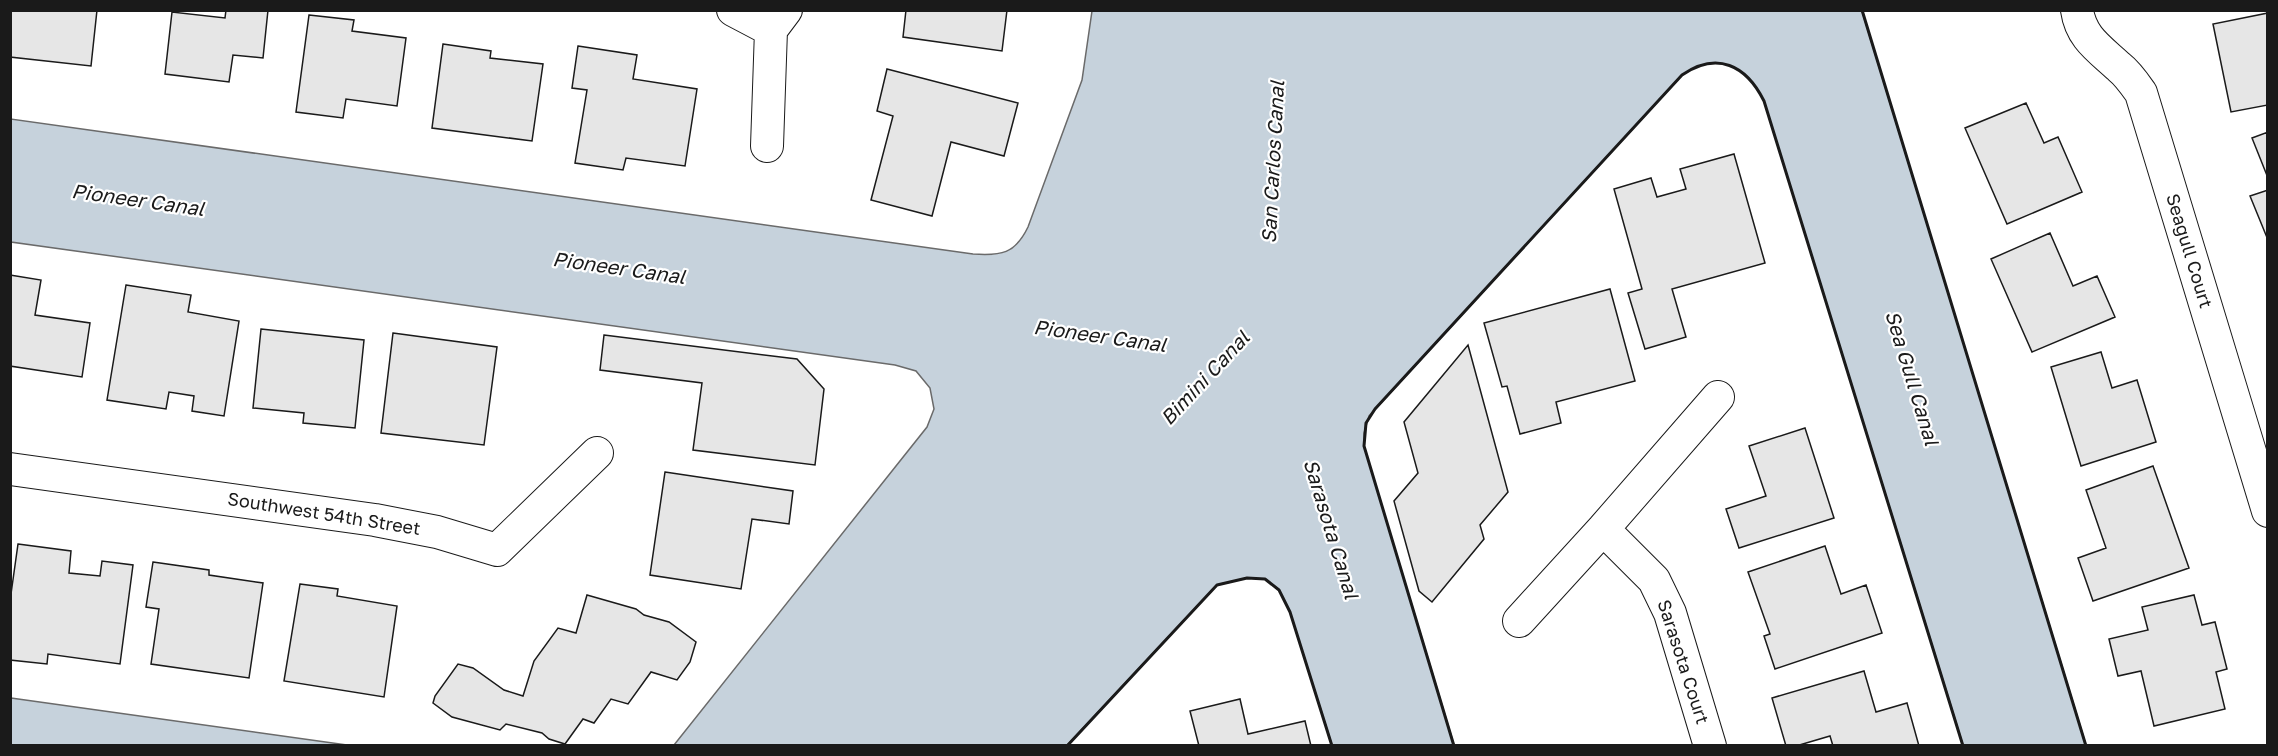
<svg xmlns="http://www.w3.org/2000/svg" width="2278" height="756" font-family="'Golos Text',sans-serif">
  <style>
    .water { fill: #c6d2dc; stroke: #6a6a6a; stroke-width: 1.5 }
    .building { fill: #e6e6e6; stroke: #1a1a1a; stroke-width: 1.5 }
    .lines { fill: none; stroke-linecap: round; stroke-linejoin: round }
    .street-casing { stroke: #1a1a1a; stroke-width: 34 }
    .street { stroke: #fff; stroke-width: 32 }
    .wall { stroke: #1a1a1a; stroke-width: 3 }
    .labels { text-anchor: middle; stroke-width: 4.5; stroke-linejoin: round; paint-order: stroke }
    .street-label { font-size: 18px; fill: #1a1a1a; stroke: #fff }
    .water-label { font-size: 20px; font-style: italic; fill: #1a1a1a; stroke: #fff }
  </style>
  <rect width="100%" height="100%" fill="#fff"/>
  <!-- water -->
  <path class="water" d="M1092 11H1862L2086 745H1963L1764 101C1746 65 1717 51 1682 75L1369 416 1364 433V446L1454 745H1332L1290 612 1279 590 1265 579 1247 578 1217 585 1067 745H674L927 427 934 409 930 388 916 371 895 365 11 242V119L973 254C1001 256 1015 254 1028 227L1082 80Z
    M11 698 347 745H11Z"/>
  <!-- building -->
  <path class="building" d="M10 10H97L91 66 10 57Z
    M226 10H268L263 58 233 55 229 82 165 74 172 12 225 18Z
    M906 10H1007L1002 51 903 37Z
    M2268 13V105L2231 112 2213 24Z
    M309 15 354 20 352 31 406 38 397 106 346 99 343 118 296 112Z
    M443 44 491 51 490 58 543 64 532 141 432 128Z
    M578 46 637 55 633 79 697 89 685 166 626 158 623 170 575 163 587 90 572 88Z
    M887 69 1018 103 1004 156 951 142 932 216 871 200 893 116 877 111Z
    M2026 103 2044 143 2058 137 2082 192 2007 224 1965 128Z
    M2268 132V178L2252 138Z
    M1734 154 1765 263 1672 289 1686 337 1645 349 1628 293 1642 289 1614 189 1651 178 1657 197 1686 189 1680 169Z
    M2268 190V240L2250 196Z
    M2050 233 2073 286 2097 276 2115 317 2032 352 1991 259Z
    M10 275 41 280 35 315 90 323 82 377 10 366Z
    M126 285 191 295 188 312 239 321 224 416 192 411 194 396 169 392 166 409 107 400Z
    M1610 289 1635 381 1556 402 1561 423 1520 434 1507 386 1502 387 1484 323Z
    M261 329 364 340 355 428 303 423 304 413 253 408Z
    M393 333 497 347 484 445 381 433Z
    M604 335 797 359 824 389 815 465 693 450 702 383 600 370Z
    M1468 345 1508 492 1480 525 1484 539 1432 602 1419 591 1394 501 1418 473 1404 422Z
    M2101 352 2112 388 2137 380 2156 442 2081 466 2051 367Z
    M1805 428 1834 518 1739 548 1726 509 1766 496 1749 446Z
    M2153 466 2189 568 2093 601 2078 558 2106 548 2086 490Z
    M665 472 793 491 789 524 752 519 741 589 650 575Z
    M18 544 71 551 69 573 100 576 102 561 133 565 120 664 48 654 47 664 10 660V601Z
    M1825 546 1841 594 1866 585 1882 633 1775 669 1764 636 1770 634 1748 572Z
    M153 562 209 570V575L263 583 249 678 151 664 159 609 146 607Z
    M300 584 338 589 337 596 397 606 384 697 284 681Z
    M587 595 636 609 644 615 669 622 696 642 690 662 677 680 651 672 628 704 611 699 594 723 583 719 565 744 549 739 542 733 506 724 500 730 452 717 433 703 435 696 458 664 473 668 504 690 523 696 534 661 558 628 576 633Z
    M2194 595 2202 625 2215 622 2227 669 2216 672 2225 709 2154 726 2141 671 2118 676 2109 639 2148 630 2142 607Z
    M1864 671 1876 712 1907 703 1919 746H1833L1830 736 1796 746H1786L1772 698Z
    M1240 699 1248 734 1305 721 1311 746H1199L1190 711Z"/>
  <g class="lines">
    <defs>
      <path id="street" d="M733 10 771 30
        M2077 10C2081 38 2100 49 2119 67 2128 74 2134 83 2141 93L2268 511
        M767 146 771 30 786 10
        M10 469 375 520 437 532 497 550 597 453
        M1603 529 1654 580 1670 613 1710 746
        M1519 621 1603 529 1718 397"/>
    </defs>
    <!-- street casing -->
    <use href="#street" class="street-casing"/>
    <!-- street -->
    <use href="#street" class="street"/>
    <!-- wall -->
    <path class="wall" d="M1862 10 2086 746
      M1067 746 1217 585 1247 578 1265 579 1279 590 1290 612 1332 746
      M1454 746 1364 446 1366 423 1375 409 1682 75C1717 51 1746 65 1764 101L1963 746"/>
  </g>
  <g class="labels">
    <!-- street labels -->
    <g class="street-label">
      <text transform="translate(2189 251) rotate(73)" y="6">Seagull Court</text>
      <text transform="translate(324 514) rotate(9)" y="6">Southwest 54th Street</text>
      <text transform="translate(1683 662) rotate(72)" y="6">Sarasota Court</text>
    </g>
    <!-- water labels -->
    <g class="water-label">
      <text transform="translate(1273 162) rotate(-87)" y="7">San Carlos Canal</text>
      <text transform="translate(138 200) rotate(8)" y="7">Pioneer Canal</text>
      <text transform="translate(619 268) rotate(8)" y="7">Pioneer Canal</text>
      <text transform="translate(1100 336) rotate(8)" y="7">Pioneer Canal</text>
      <text transform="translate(1205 378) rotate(-47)" y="7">Bimini Canal</text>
      <text transform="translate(1912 378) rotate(73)" y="7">Sea Gull Canal</text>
      <text transform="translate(1331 529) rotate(73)" y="7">Sarasota Canal</text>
    </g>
  </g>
  <!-- border -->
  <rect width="2278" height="756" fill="none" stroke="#1a1a1a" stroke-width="24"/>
</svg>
